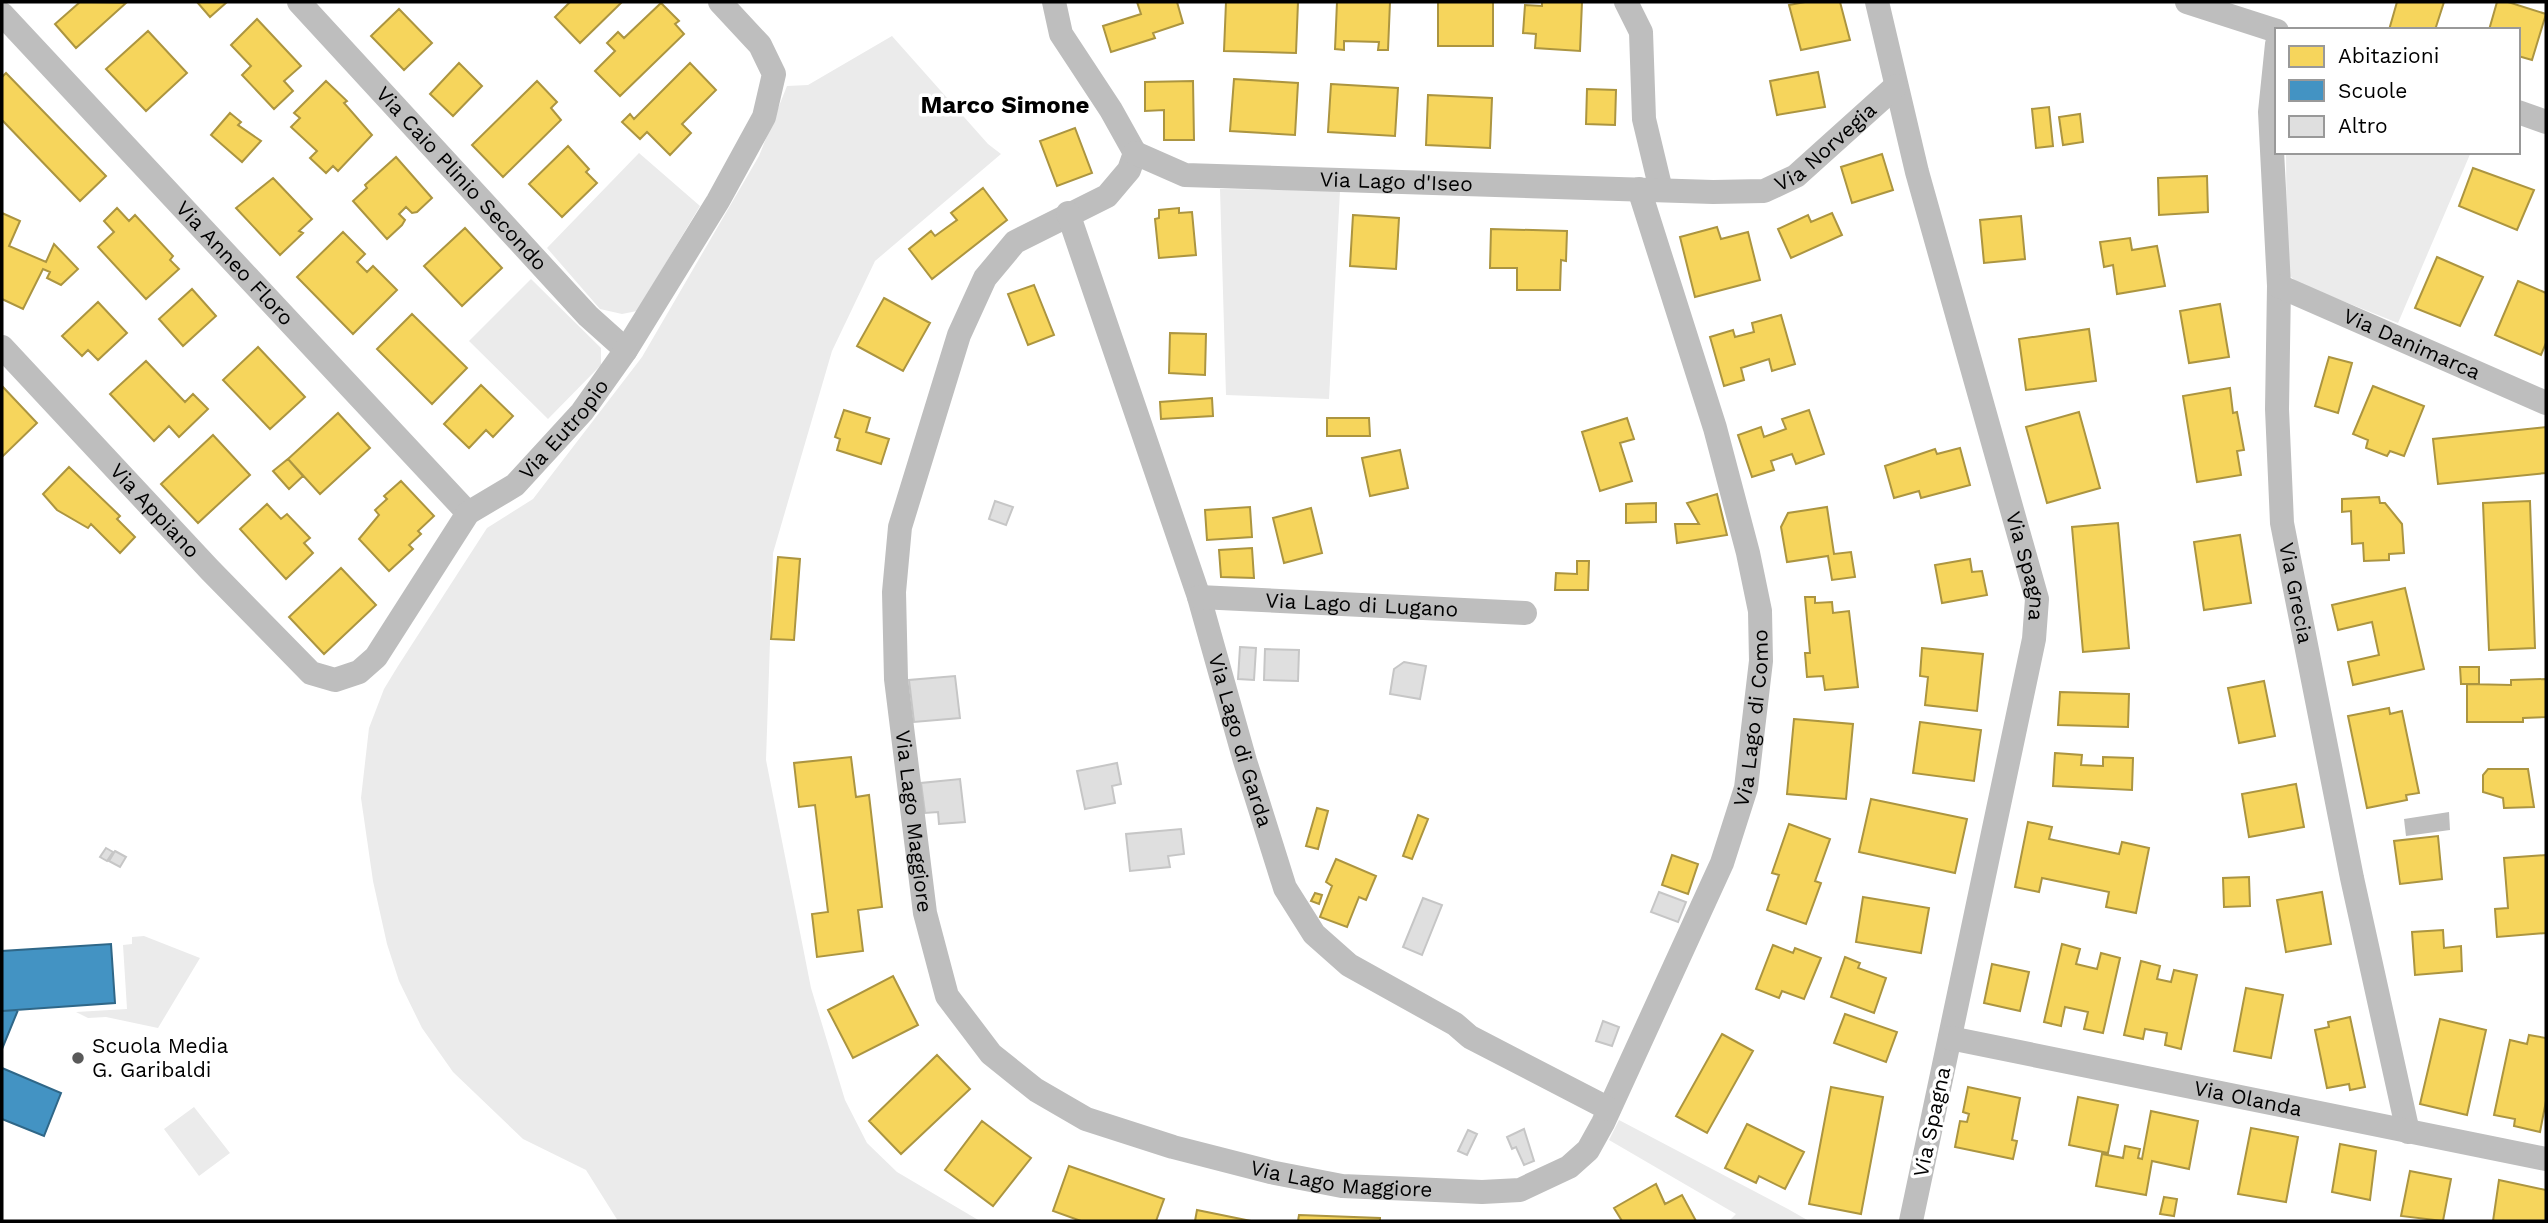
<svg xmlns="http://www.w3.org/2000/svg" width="2548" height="1223" font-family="'Work Sans',sans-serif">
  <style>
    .green { fill: #ebebeb }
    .water { fill: #bebebe }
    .homes { fill: #f6d55c; stroke: #ac9540; stroke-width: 2 }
    .schools { fill: #4393c3; stroke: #2f6788; stroke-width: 2 }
    .building { fill: #dfdfdf; stroke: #c6c6c6; stroke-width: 2 }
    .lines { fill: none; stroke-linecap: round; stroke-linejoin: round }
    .minor { stroke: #bebebe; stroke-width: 24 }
    .poi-dot { fill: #595959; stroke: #fff; stroke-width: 2.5 }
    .labels { text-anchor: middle; stroke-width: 7; stroke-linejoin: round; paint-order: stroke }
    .street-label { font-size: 21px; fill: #000; stroke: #fff }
    .poi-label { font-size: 21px; fill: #000; stroke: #fff; text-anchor: start }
    .quarter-label { font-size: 24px; font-weight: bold; fill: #000; stroke: #fff }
  </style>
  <rect width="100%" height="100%" fill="#fff"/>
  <!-- green -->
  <path class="green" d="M892 36 988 144 1001 154 875 261 832 351 773 553 766 760 811 988 845 1100 867 1143 897 1172 980 1221H618L586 1170 523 1139 453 1072 422 1028 399 981 387 944 373 881 361 798 369 728 384 689 398 666 487 528 533 499 642 357 759 156 787 86 808 85Z
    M2286 152H2471L2398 323 2300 284 2287 274Z
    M639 153 700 206 637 311 622 314 600 309 547 248Z
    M1220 189 1340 191 1329 399 1226 395Z
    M531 279 601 348V365L548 419 469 341Z
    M144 936 200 958 158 1028 106 1017 88 1018 76 1012 127 1009 123 945 132 944V937Z
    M194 1107 230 1153 199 1176 164 1129Z
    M1619 1120 1788 1209 1809 1221H1729L1736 1214 1609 1140Z"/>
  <!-- water -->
  <path class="water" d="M2449 812 2450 830 2406 836 2404 819Z"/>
  <!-- homes -->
  <path class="homes" d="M80 2 126 3 76 48 55 24Z
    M197 2H227L210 17Z
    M570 2H622L580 43 555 17Z
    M1137 2H1177L1183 23 1153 33 1155 38 1111 52 1103 26 1141 14Z
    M1226 2H1298L1296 53 1224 51Z
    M1337 2H1390L1388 50H1378L1379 42 1344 41V50L1335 49Z
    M1438 2H1493V46H1438Z
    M1542 2H1582L1580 51 1535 48 1536 34 1523 33 1525 5 1542 6Z
    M1805 2H1840L1850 40 1801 50 1789 5Z
    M2397 2H2444L2435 30H2389Z
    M2497 2H2508L2546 14 2532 60 2518 56V30H2489Z
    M661 3 679 21 675 24 684 34 620 96 595 71 615 51 607 43 618 32 624 38Z
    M399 9 432 43 404 70 371 36Z
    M257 19 301 66 284 81 293 91 274 109 242 75 251 66 231 45Z
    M148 31 187 73 146 111 106 69Z
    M459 63 482 86 453 116 430 94Z
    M690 63 716 90 682 124 691 133 670 155 647 132 640 139 622 122 630 114 634 119Z
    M1818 72 1825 107 1777 115 1770 81Z
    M6 73 106 176 80 201 2 120V77Z
    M1234 79 1298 83 1295 135 1230 131Z
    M326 81 347 101 344 103 372 135 338 171 333 166 326 173 310 158 317 151 291 127 300 118 294 113Z
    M537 81 557 102 551 108 561 120 503 177 472 145Z
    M1193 81 1194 140H1164V110L1145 111V82Z
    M1331 84 1398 88 1395 136 1328 132Z
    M1587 89 1616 90 1615 125 1586 124Z
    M1428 95 1492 98 1490 148 1426 145Z
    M2049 107 2053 146 2036 148 2032 109Z
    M230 113 241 122 238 125 261 141 242 162 211 135Z
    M2080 114 2083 142 2063 145 2059 117Z
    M1075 128 1092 173 1057 186 1040 141Z
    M568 146 589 169 586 172 597 183 562 217 529 184Z
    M1882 154 1893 190 1852 203 1841 167Z
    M396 157 432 198 417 212 412 213 406 207 399 214 405 220 402 225 387 239 353 201 367 188 365 185Z
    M2473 168 2534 190 2517 230 2459 206Z
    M2207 176 2208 212 2159 215 2158 178Z
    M273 178 312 219 299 231 303 233 280 255 236 208Z
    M983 188 1007 220 932 279 909 249 931 231 935 236 957 220 951 213Z
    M117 208 129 221 135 215 173 256 170 260 179 269 146 299 98 247 114 232 104 221Z
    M1179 208V213L1192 212 1196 255 1159 258 1155 219 1159 218V210Z
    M2 213 20 221 9 246 46 262 54 244 78 269 61 285 47 278 50 272 43 269 23 309 2 299Z
    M1832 213 1842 235 1791 258 1778 229 1808 215 1811 222Z
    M1353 215 1399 218 1396 269 1350 266Z
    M2021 216 2025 259 1984 263 1980 220Z
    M1717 227 1721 239 1748 232 1760 280 1695 297 1680 237Z
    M465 228 502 268 462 306 424 266Z
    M1491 229 1567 231 1566 261 1561 260 1560 290H1517V268H1490Z
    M343 232 365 254 357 262 367 272 373 266 397 290 353 334 297 277Z
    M2130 238 2132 250 2157 246 2165 286 2117 294 2113 265 2104 267 2100 242Z
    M2437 257 2483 277 2460 326 2415 308Z
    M2518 281 2546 293V343L2541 355 2495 335Z
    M1034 285 1054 335 1028 345 1008 294Z
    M192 289 216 316 183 346 159 319Z
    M884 298 930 323 903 371 857 346Z
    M98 302 127 333 98 360 88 350 82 356 62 336Z
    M2220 304 2229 357 2189 363 2180 311Z
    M412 314 467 368 432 404 377 349Z
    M1781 315 1795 364 1772 371 1769 359 1741 368 1744 380 1724 386 1710 337 1733 330 1735 337 1754 332 1752 323Z
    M2089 329 2096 381 2026 390 2019 339Z
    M1170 333 1206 334 1205 375 1169 373Z
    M258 347 305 397 270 429 223 380Z
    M2329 357 2352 363 2338 413 2315 406Z
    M146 361 185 402 193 394 208 409 179 437 169 426 154 441 110 394Z
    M481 385 513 416 493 437 486 430 469 448 444 424Z
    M2 386 37 423 2 457Z
    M2373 386 2424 406 2404 456 2390 451 2387 456 2366 448 2368 440 2353 434Z
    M2230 388 2233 413 2237 412 2244 450 2237 451 2241 475 2197 482 2183 396Z
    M1212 398 1213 416 1161 419 1160 402Z
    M844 410 870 418 866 432 889 439 881 464 837 450 840 439 835 437Z
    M1809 410 1824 454 1796 464 1792 454 1771 461 1774 470 1752 477 1738 435 1761 427 1764 437 1786 429 1782 419Z
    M2079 412 2100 488 2047 503 2026 427Z
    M338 413 370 448 320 494 288 459Z
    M1327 418H1369L1370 436H1327Z
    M1627 418 1634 439 1620 443 1632 481 1600 491 1582 432Z
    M2546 427V473L2438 484 2433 439Z
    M213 435 250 475 198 523 161 484Z
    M1960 448 1970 485 1921 498 1919 491 1894 498 1885 466 1935 449 1937 454Z
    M1400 450 1408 488 1370 496 1362 458Z
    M288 459 303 476 289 489 273 471Z
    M69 467 120 516 117 519 135 537 120 553 91 524 88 528 57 510 43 494Z
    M401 481 434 516 418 531 421 534 409 545 413 549 389 571 359 539 379 515 375 510 387 499 384 496Z
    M1717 494 1727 535 1677 543 1675 524H1699L1687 503Z
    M2379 497 2380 503H2385L2402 524 2404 553 2389 554V560L2364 561 2363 543 2352 544 2351 511 2342 512V499Z
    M2530 501 2535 648 2489 650 2483 503Z
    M1656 503V522L1626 523V504Z
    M267 504 281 519 287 514 310 538 304 543 313 553 286 579 240 529Z
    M1250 507 1252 537 1207 540 1205 510Z
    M1827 507 1834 554 1851 552 1855 577 1832 580 1828 556 1787 562 1781 527 1788 513Z
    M1311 508 1322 553 1284 563 1273 518Z
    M2118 523 2129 648 2083 652 2072 527Z
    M2240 535 2251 603 2204 610 2194 542Z
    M1252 548 1254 578 1221 577 1219 550Z
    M778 557 800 559 794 640 771 639Z
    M1970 559 1972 572 1982 571 1987 595 1942 603 1935 565Z
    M1577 561H1589L1588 590H1555L1556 573 1577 574Z
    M341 568 376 605 324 654 289 617Z
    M2405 588 2424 669 2353 685 2348 662 2379 655 2372 622 2338 630 2332 605Z
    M1805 597H1815V603L1832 602 1833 613 1849 611 1858 687 1825 690 1823 676 1807 677 1805 653H1810Z
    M1922 648 1983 654 1977 711 1925 705 1928 677 1920 676Z
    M2460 667H2479V684H2461Z
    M2546 679V717L2523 718V722H2467V684L2511 685V680Z
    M2264 681 2275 736 2239 743 2228 688Z
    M2060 692 2129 694 2128 727 2058 725Z
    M2389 708 2390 714 2402 711 2419 793 2406 795 2407 800 2367 808 2348 716Z
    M1794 719 1853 724 1846 799 1787 794Z
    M1920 722 1981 730 1974 781 1913 773Z
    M2055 753 2082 755 2081 765 2103 766V757L2133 758 2132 790 2053 786Z
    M851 757 856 797 869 795 882 907 858 910 863 951 817 957 812 914 828 912 815 805 799 807 794 763Z
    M2488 769H2528L2534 807 2504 808 2503 798 2483 792V775Z
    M2296 784 2304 827 2249 837 2242 794Z
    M1871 799 1967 819 1955 873 1859 852Z
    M1317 808 1328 811 1318 849 1306 846Z
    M1418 815 1428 819 1412 859 1403 856Z
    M2028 822 2052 827 2049 839 2119 854 2122 842 2149 848 2136 913 2106 907 2109 892 2042 878 2039 892 2015 887Z
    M1789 824 1830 839 1815 881 1821 883 1806 924 1767 910 1779 875 1772 873Z
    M2438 836 2442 879 2400 884 2394 841Z
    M1672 855 1698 864 1688 894 1662 885Z
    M2546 855V933L2497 937 2495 909 2508 908 2504 858Z
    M1336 859 1376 876 1366 900 1359 897 1347 927 1320 917 1332 886 1326 882Z
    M2249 877 2250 906 2224 907 2223 878Z
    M2322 892 2331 944 2286 952 2277 900Z
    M1315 893 1322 895 1319 904 1311 901Z
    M1863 897 1929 908 1921 953 1856 942Z
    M2443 930 2444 948 2461 946 2462 971 2415 975 2412 932Z
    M2062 944 2080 949 2076 964 2097 969 2101 953 2120 958 2103 1033 2084 1029 2088 1012 2065 1007 2061 1026 2044 1022Z
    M1773 945 1793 953 1795 948 1821 958 1804 999 1782 991 1779 998 1756 989Z
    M1845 957 1860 963 1858 968 1886 978 1874 1013 1831 997Z
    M2141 961 2160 966 2157 979 2171 982 2174 970 2197 975 2181 1049 2165 1045 2167 1033 2145 1029 2143 1039 2124 1035Z
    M1992 964 2029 972 2020 1011 1984 1003Z
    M893 976 918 1025 853 1058 828 1010Z
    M2246 988 2283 995 2271 1058 2234 1051Z
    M1845 1014 1897 1032 1886 1062 1834 1043Z
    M2350 1017 2365 1087 2350 1090 2349 1084 2327 1088 2315 1030 2329 1027 2328 1022Z
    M2440 1019 2486 1030 2467 1115 2420 1104Z
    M1722 1034 1753 1051 1707 1133 1676 1116Z
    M2529 1035 2546 1038V1101L2540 1132 2514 1126 2515 1119 2494 1115 2510 1040 2527 1044Z
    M937 1055 970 1089 901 1154 869 1121Z
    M1831 1087 1883 1097 1861 1214 1809 1204Z
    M1968 1087 2020 1098 2012 1140 2017 1141 2013 1159 1955 1147 1960 1121 1967 1122 1969 1114 1963 1112Z
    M2078 1097 2118 1105 2108 1153 2069 1145Z
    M2151 1111 2198 1121 2189 1169 2152 1161 2146 1195 2096 1186 2102 1154 2123 1158 2125 1146 2140 1149 2138 1158 2142 1159Z
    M982 1121 1031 1158 993 1206 945 1170Z
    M1747 1124 1804 1152 1785 1189 1759 1176 1756 1183 1725 1168Z
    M2251 1128 2298 1137 2286 1202 2238 1194Z
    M2340 1144 2376 1151 2370 1200 2332 1192Z
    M1069 1166 1164 1199 1156 1221H1081L1053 1211Z
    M2410 1171 2451 1179 2443 1221 2401 1216Z
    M2499 1180 2546 1190V1221H2493Z
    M1656 1184 1665 1204 1682 1195 1696 1221H1622L1614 1208Z
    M2164 1197 2177 1199 2174 1216 2160 1214Z
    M1197 1210 1251 1221H1195Z
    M1299 1215 1380 1218V1221H1298Z"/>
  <!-- schools -->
  <path class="schools" d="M111 944 115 1003 2 1011V951Z
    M18 1010 2 1049V1011Z
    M2 1068 61 1093 44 1136 2 1119Z"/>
  <!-- building -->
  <path class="building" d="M995 501 1013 507 1006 525 989 519Z
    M1240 647 1256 648 1254 680 1238 679Z
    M1265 649 1299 650 1298 681 1264 680Z
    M1404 662 1426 666 1420 699 1390 694 1394 669Z
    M955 676 960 718 914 722 909 680Z
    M1117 763 1121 784 1112 786 1115 803 1085 809 1077 771Z
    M960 779 965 822 939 824 938 812 925 813 921 783Z
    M1181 829 1184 854 1168 856 1170 867 1130 871 1126 834Z
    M106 848 113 852 107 861 100 857Z
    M115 851 126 857 120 867 109 861Z
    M1659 892 1686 902 1678 922 1651 912Z
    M1423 898 1442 905 1422 955 1403 947Z
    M1603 1021 1619 1027 1612 1046 1596 1041Z
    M1524 1129 1534 1161 1524 1165 1516 1147 1512 1149 1507 1137Z
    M1468 1130 1477 1134 1467 1155 1458 1151Z"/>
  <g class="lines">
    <!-- minor -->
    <g class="minor">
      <path id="s1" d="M299 2 588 316 626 350"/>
      <path id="s2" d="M1054 2 1061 34 1111 110 1135 153 1129 170 1107 196 1015 242 985 278 959 335 900 527 894 592 896 679 925 913 947 996 991 1054 1036 1090 1086 1119 1173 1147 1270 1172 1342 1186 1482 1192 1520 1190 1569 1167 1588 1150 1603 1123 1722 863 1746 788 1761 661 1760 611 1748 553 1715 428 1639 189"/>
      <path d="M1626 2 1641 32 1644 119 1661 190"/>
      <path id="s3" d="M1877 2 1917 172 2037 599 2034 639 1911 1221"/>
      <path d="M2187 2 2277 31"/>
      <path id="s4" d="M2 14 468 513"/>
      <path id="s5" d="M2277 44 2270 112 2279 286 2277 409 2282 523 2352 878 2408 1132"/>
      <path d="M2518 112 2546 122"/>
      <path id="s6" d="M1135 153 1185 175 1713 192 1764 191 1796 176 1896 86"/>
      <path id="s7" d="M1068 213 1199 597 1245 761 1285 888 1314 934 1349 965 1455 1024 1470 1037 1609 1109"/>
      <path id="s8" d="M2279 286 2546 403"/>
      <path id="s9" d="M2 347 210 570 311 673 335 680 359 672 376 657 468 513 515 485 582 412 626 350 718 201 764 117 774 74 760 45 720 2"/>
      <path id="s10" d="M1199 597 1525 613"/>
      <path id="s11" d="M1950 1038 2546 1159"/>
    </g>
  </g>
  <!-- markers -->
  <circle class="poi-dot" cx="78" cy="1058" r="7"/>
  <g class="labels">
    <!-- street labels -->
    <g class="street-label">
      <text dy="7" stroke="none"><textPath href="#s6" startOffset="710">Via Norvegia</textPath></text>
      <text dy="7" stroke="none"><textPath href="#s1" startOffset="240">Via Caio Plinio Secondo</textPath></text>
      <text dy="7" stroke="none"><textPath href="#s6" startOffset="266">Via Lago d'Iseo</textPath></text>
      <text dy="7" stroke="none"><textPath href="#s4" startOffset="341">Via Anneo Floro</textPath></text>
      <text dy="7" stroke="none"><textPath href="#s8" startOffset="145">Via Danimarca</textPath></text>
      <text dy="7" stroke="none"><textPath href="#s9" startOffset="822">Via Eutropio</textPath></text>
      <text dy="7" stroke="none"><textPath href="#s9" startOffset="224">Via Appiano</textPath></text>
      <text dy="7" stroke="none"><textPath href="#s3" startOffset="584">Via Spagna</textPath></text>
      <text dy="7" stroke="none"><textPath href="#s5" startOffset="551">Via Grecia</textPath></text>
      <text dy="7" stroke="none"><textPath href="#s10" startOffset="163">Via Lago di Lugano</textPath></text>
      <text dy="7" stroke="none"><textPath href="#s2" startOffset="2289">Via Lago di Como</textPath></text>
      <text dy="7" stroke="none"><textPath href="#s7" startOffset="555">Via Lago di Garda</textPath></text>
      <text dy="7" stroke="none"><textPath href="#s2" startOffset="934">Via Lago Maggiore</textPath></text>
      <text dy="7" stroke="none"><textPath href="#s11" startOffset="304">Via Olanda</textPath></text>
      <text transform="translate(1932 1122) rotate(-78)" y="7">Via Spagna</text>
      <text dy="7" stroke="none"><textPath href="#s2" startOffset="1564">Via Lago Maggiore</textPath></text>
    </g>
    <!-- poi labels -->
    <g class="poi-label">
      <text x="92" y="1053">Scuola Media<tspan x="92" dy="24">G. Garibaldi</tspan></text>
    </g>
    <!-- quarter labels -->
    <g class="quarter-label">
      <text x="1005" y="113">Marco Simone</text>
    </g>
  </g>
  <!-- border -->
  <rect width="2548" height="1223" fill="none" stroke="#000000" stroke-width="7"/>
  <!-- legend -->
  <rect x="2275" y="28" width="245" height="126" fill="#ffffff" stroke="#999999" stroke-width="2"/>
  <rect x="2289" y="46" width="35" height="21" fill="#f6d55c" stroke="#999999" stroke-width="2"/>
  <text x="2338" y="63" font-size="21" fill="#000000">Abitazioni</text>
  <rect x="2289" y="80" width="35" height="21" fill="#4393c3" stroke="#999999" stroke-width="2"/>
  <text x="2338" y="98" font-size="21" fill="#000000">Scuole</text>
  <rect x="2289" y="116" width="35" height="21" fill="#dfdfdf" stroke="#999999" stroke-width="2"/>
  <text x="2338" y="133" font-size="21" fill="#000000">Altro</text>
</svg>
